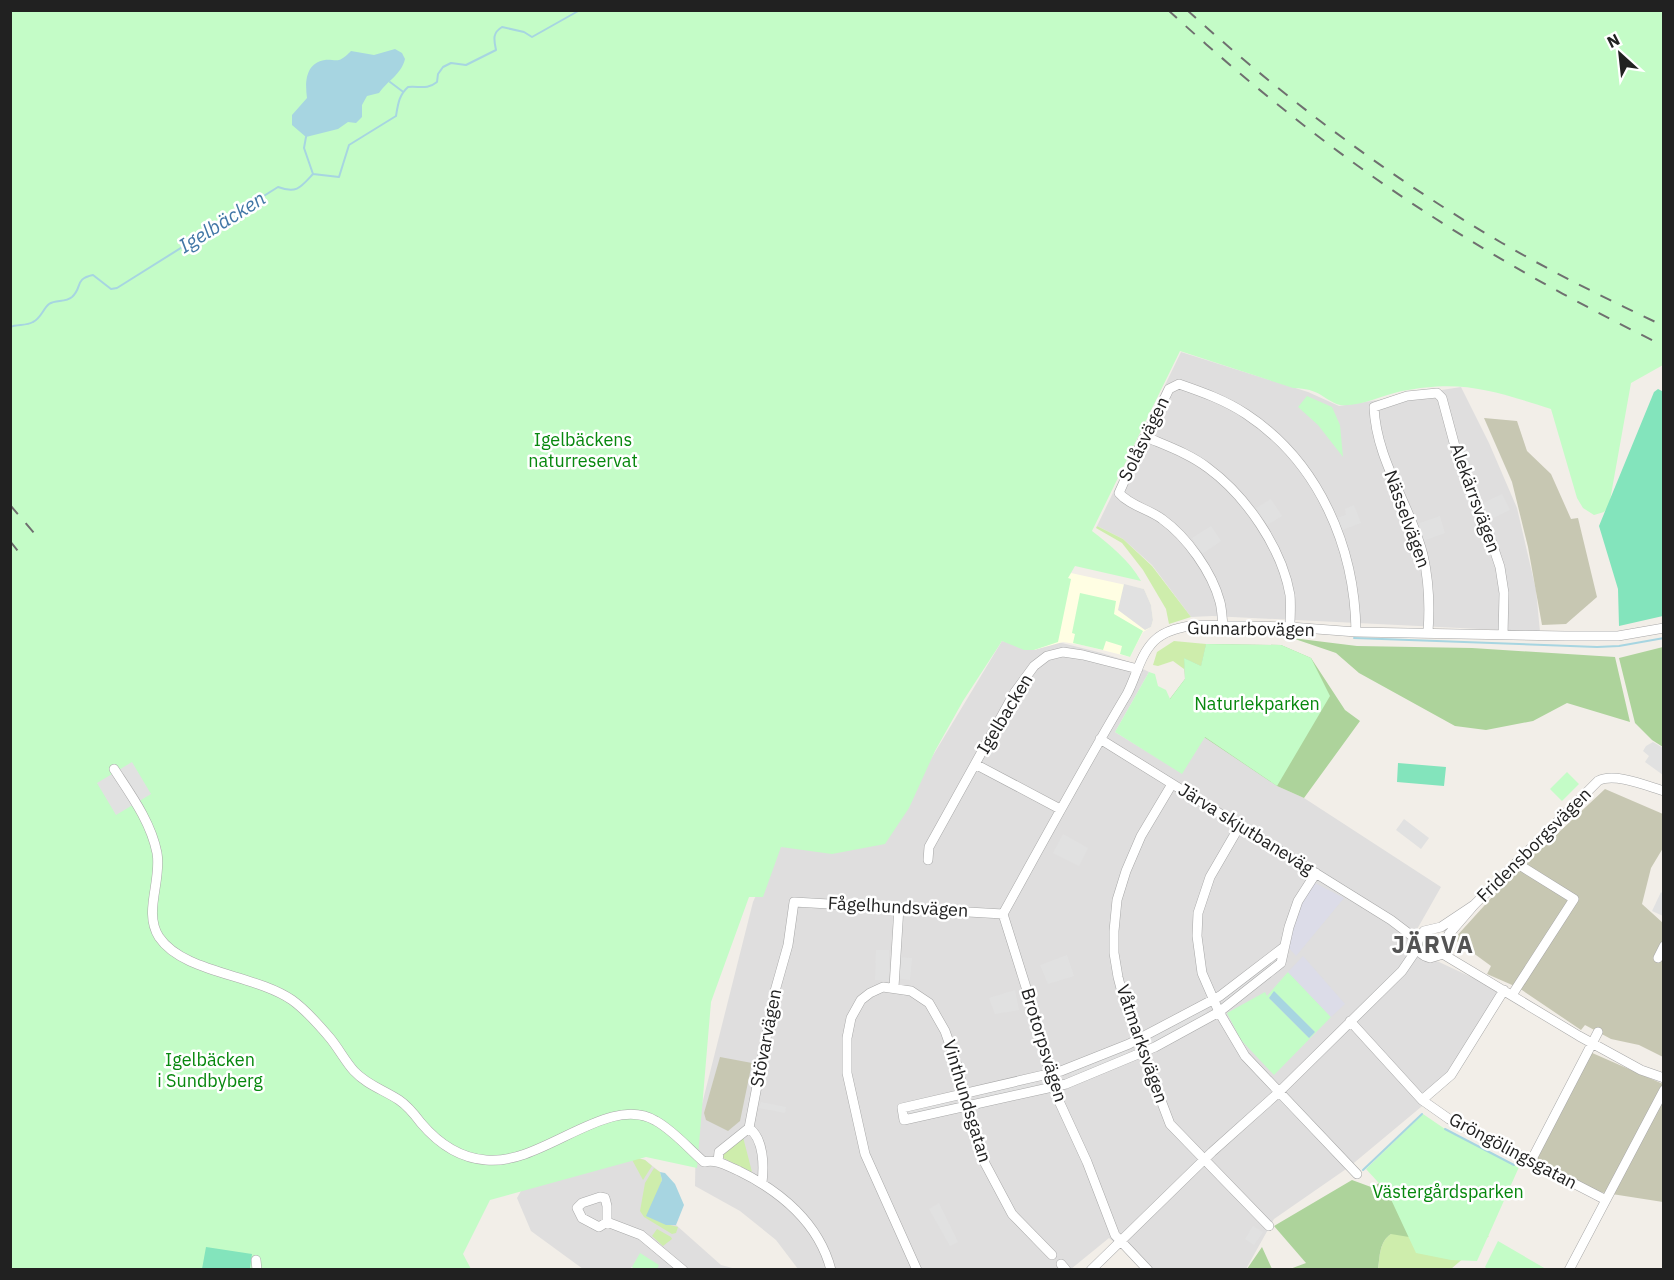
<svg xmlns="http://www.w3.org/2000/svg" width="1674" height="1280" font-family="'IBM Plex Sans',sans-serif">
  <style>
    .residential { fill: #dfdede }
    .education { fill: #fffee3 }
    .construction { fill: #c7c7b2 }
    .grass { fill: #ceedac }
    .forest { fill: #add39b }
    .park { fill: #c4fcc7; fill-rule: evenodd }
    .pitch { fill: #83e4bc }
    .parking { fill: #e1e1e1 }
    .plaza { fill: #dcdce8 }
    .water { fill: #a7d5e1 }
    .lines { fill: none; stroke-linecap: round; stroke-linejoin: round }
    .stream { stroke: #a7d5e1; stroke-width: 2 }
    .minor-casing { stroke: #a8a8a8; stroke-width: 10 }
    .minor { stroke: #fff; stroke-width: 9 }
    .rail { stroke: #6f6f6f; stroke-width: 2; stroke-dasharray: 12 12; stroke-linecap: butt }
    .labels { text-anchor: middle; stroke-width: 5; stroke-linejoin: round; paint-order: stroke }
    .street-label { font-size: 18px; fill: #212121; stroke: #fff }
    .park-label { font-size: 18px; fill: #07880e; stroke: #fff }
    .water-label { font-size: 20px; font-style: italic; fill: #4277a6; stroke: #fff }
    .district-label { font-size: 24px; font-weight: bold; letter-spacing: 1.5px; fill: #545454; stroke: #fff }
  </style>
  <rect width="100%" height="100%" fill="#f2eee8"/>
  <!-- residential -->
  <path class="residential" d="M1181 352 1308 392 1339 406 1461 387 1489 443 1517 508 1536 590 1540 632 1212 616 1191 617 1152 565 1123 539 1097 526Z
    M1002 641 1034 650 1058 642 1102 653 1127 661 1149 672 1115 732 1182 773 1204 736 1277 786 1304 798 1441 887 1407 947 1501 991 1427 1102 1349 1167 1274 1219 1246 1269H1146L1109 1238 1071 1269H798L776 1240 740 1211 695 1186 696 1128 753 902 781 840 920 777Z
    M630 1156 645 1160 660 1172 666 1224 676 1225 721 1265 736 1269 635 1270 632 1267 628 1270 583 1269 531 1231 517 1198 525 1184Z"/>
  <!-- education -->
  <path class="education" d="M1071 573 1144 589 1151 605 1153 620 1151 627 1143 632 1130 657 1082 645 1063 642 1034 650 1053 601Z"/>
  <!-- construction -->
  <path class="construction" d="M1484 418 1517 421 1527 451 1551 474 1571 519 1578 518 1597 597 1566 624 1542 625 1528 547 1512 482Z
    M1605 789 1663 814V848L1651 868 1642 904 1663 923V1057L1639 1045 1611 1039 1585 1025 1581 1030 1519 988 1487 974 1491 966 1454 939 1534 851 1541 849Z
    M1590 1052 1663 1084V1202L1599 1192 1534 1159Z
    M720 1057 752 1063 740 1121 728 1131 706 1120 704 1113Z"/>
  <!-- grass -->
  <path class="grass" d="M1097 526 1123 539 1152 566 1191 617 1169 624 1166 609 1143 570 1122 543 1096 528Z
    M1174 641 1206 644 1201 666 1184 658V669L1173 661 1158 666 1153 665 1157 652Z
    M1422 943a9 9 0 1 1 18 0a9 9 0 1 1-18 0Z
    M743 1137 752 1172 723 1158V1155Z
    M630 1156 645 1160 652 1166 643 1180Z
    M654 1168 660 1172 662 1180 658 1191 666 1224 678 1227 676 1233 672 1234 644 1217 640 1211 645 1183Z
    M657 1229 671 1237 672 1239 663 1246 652 1236Z
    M1474 1231 1489 1236 1451 1269 1378 1270C1380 1256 1379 1242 1391 1234Z"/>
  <!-- forest -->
  <path class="forest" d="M1292 638 1357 646 1472 648 1615 657 1630 722 1567 703 1533 721 1486 730 1455 726 1359 673 1336 653Z
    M1206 644 1281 645 1311 658 1345 710 1360 721 1304 798 1277 786 1204 737 1169 700 1185 679 1184 658 1201 666Z
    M1663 647H1664L1663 747 1652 740 1635 723 1619 658Z
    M1352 1180 1371 1187 1386 1180 1415 1238 1391 1234C1379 1242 1380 1256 1378 1269H1290L1306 1263 1274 1226Z
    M1262 1247 1272 1269H1247Z"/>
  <!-- park -->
  <path class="park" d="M11 11H1663V365L1631 383 1609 506 1604 512 1594 515 1583 508 1577 498 1551 409C1494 391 1463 379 1402 391 1383 395 1360 407 1340 405 1331 403 1323 395 1315 392 1308 389 1300 388 1293 388L1180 351 1092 531C1110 545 1129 560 1141 581L1075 566 1068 578 1071 579 1058 642 1034 650H1024L1002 641 963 701 935 751 909 808 885 844 832 854 781 847 763 897H749L711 1002 697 1168 646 1157 490 1200 463 1254 471 1269H11Z
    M1307 396 1332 407 1340 425 1343 457 1318 425 1298 407Z
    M1080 593 1116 601 1114 614 1143 631 1130 657 1120 654 1122 646 1106 641 1103 650 1073 643 1075 634 1072 633Z
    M1206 644 1281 645 1311 658 1330 696 1277 786 1205 737 1182 774 1115 732 1149 672 1155 674 1158 686 1166 690 1170 699 1185 679 1184 658 1201 666Z
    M1567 772 1579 784 1562 801 1550 789Z
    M1288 972 1331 1017 1274 1075 1241 1040 1227 1013 1265 992 1267 996ZM1274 992 1315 1032 1309 1038 1269 998Z
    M1423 1114 1445 1129 1519 1167 1477 1261 1451 1260 1416 1253 1388 1193 1366 1169Z
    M1498 1241 1546 1269H1487L1485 1267Z
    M640 1253 659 1265 657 1269H635L632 1267Z"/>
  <!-- pitch -->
  <path class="pitch" d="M1658 389 1664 392 1663 616 1619 626 1618 589 1599 526 1654 392Z
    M1398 763 1446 767 1444 786 1397 782Z
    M206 1247 252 1254 250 1269H202Z"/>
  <!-- parking -->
  <path class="parking" d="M1502 494 1510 510 1489 520 1481 504Z
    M1271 499 1282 516 1267 525 1256 508Z
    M1354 505 1361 523 1342 530 1337 518 1346 515 1345 509Z
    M1440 516 1445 533 1423 541 1417 524Z
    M1211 526 1221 541 1202 554 1192 538Z
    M1124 584 1144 589 1151 605 1153 620 1151 627 1145 630 1118 610Z
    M1653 742 1663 748V775L1645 762 1649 756 1643 751 1646 746Z
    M132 762 151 794 116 815 97 783Z
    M1404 819 1429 838 1421 849 1396 830Z
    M1063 834 1088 848 1079 866 1053 853Z
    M1661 892 1663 894V916L1652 911Z
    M876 950H889V981L875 980Z
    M1274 954 1281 963 1227 1006 1220 996Z
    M1067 955 1074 976 1048 984 1040 965Z
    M898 957 912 958 910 980 896 978Z
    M1015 990 1019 1010 995 1014 989 998Z
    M1203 1005 1209 1017 1155 1047 1148 1035Z
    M1126 1045 1129 1059 1073 1081 1068 1069Z
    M1035 1077 1037 1090 981 1102 979 1090Z
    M948 1098 950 1109 910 1118 907 1107Z
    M761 1102 786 1107 785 1113 759 1108Z
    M939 1203 958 1242 950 1246 929 1209Z
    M1253 1226 1263 1232 1254 1245 1245 1239Z"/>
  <!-- plaza -->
  <path class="plaza" d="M1313 882 1344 898 1296 956 1288 947 1300 904Z
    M1303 956 1345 1004 1331 1017 1288 972Z"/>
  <!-- water -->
  <path class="water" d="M395 49 402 53 405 59C401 75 388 80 379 93L367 96 362 105V117L356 123 348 122 338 129 306 137 292 125V115L307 98C305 83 305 63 325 60 329 59 335 61 339 60 343 59 348 54 351 51L374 55Z
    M1274 991 1315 1032 1309 1038 1269 998Z
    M660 1172 665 1173 675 1184 684 1205 676 1225H666L646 1216 662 1180Z"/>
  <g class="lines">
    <!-- stream -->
    <path class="stream" d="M390 82 402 91
      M306 137 304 148 313 174
      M10 327C18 324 26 326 33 322 41 318 43 309 49 304 56 299 65 303 72 297 83 287 74 279 93 275L111 289 117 288 278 187C297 194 301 187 313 174L339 177 349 145 396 116C398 104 399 95 408 87 420 86 427 90 437 82L438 74 443 67 451 63 466 65 496 50C494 40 492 33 502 27L524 32 532 37 580 10
      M1354 638 1597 647 1619 646 1664 638
      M1445 1129 1514 1165
      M1363 1170 1422 1114"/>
    <defs>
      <path id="minor" d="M1146 437C1167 446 1190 454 1208 468 1246 496 1282 548 1290 595 1291 605 1290 616 1290 627
        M1223 625C1222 618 1222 610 1220 602 1212 572 1187 537 1162 519 1149 509 1130 506 1119 493L1143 439 1146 437 1169 389 1179 384C1202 392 1225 400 1246 414 1319 462 1355 547 1356 632
        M1428 632C1430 605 1429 581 1423 555 1410 504 1376 460 1374 407L1407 396 1437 393 1442 398 1460 465 1489 534 1500 567 1504 593 1503 635
        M1100 739 1391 920 1412 936 1417 945
        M975 764 1060 809
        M114 769C131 795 151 822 157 853 162 881 143 912 159 937 183 973 254 974 292 1000 306 1010 319 1025 330 1038 339 1049 345 1061 354 1071 367 1085 384 1090 399 1100 408 1106 415 1115 421 1123 438 1143 459 1158 486 1160 542 1166 608 1092 656 1121 674 1131 689 1149 704 1162 717 1159 727 1166 739 1171 780 1191 819 1223 831 1270
        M1172 784 1141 836 1126 871 1117 900 1114 931V953L1118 977 1126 1008 1170 1124 1269 1226
        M1239 827 1210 877 1198 913 1197 936 1202 973 1219 1012 1245 1056 1357 1174
        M928 860 929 847 1015 692 1034 666 1047 656 1063 652 1083 655 1138 669
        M1474 905 1441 927 1424 931C1415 941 1415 954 1430 958L1440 955 1449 934 1474 905 1598 781C1614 772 1647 786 1664 791
        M1003 914C1044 840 1084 766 1127 694 1136 677 1140 655 1154 641 1165 630 1182 627 1196 625L1290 627 1356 632 1565 636H1618L1664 628
        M1003 914 1030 1000 1050 1074 1058 1099 1087 1162 1115 1235 1148 1270
        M1284 947 1220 996 1129 1044 1061 1071 902 1108 904 1120 1066 1084 1155 1047 1219 1012 1281 963 1289 927 1298 901 1316 873
        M1441 953 1579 1036 1641 1070 1664 1078
        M1658 958 1664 946
        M894 987 899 907
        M1512 995 1574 899 1521 866
        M1350 1021 1422 1100 1449 1119 1606 1200
        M1422 1100 1451 1075 1504 990
        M749 1128C764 1139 764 1166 762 1183
        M1531 1161 1598 1032
        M718 1162 719 1152 749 1128 775 991 788 945 794 902 1003 914
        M600 1197 605 1198 607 1206V1222L599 1227 582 1218 577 1208 582 1203Z
        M607 1222 641 1235 683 1270
        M256 1260 257 1270
        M1061 1264 1066 1270
        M917 1270 865 1154 847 1073V1038L851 1018 861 1000 870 993 883 987 911 991 929 1003 945 1031 958 1068 980 1154 1012 1214 1052 1255
        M1091 1270 1212 1152 1278 1093 1402 971 1417 949
        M1569 1270 1664 1090"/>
    </defs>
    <!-- minor casing -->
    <use href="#minor" class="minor-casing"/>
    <!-- minor -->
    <use href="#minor" class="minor"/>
    <!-- rail -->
    <path class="rail" d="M1168 10C1251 86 1339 157 1433 217 1507 265 1585 307 1664 346
      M1187 10C1284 98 1389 177 1502 243 1554 273 1609 300 1664 326
      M10 505 41 541
      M10 541 21 555"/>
  </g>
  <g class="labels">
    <!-- street labels -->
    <g class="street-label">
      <text transform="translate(1144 439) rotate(-64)" y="6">Solåsvägen</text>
      <text transform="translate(1475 498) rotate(70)" y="6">Alekärrsvägen</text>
      <text transform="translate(1407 519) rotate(70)" y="6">Nässelvägen</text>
      <text transform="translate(1251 629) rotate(1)" y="6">Gunnarbovägen</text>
      <text transform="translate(1005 714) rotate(-59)" y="6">Igelbacken</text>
      <text transform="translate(1246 829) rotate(32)" y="6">Järva skjutbaneväg</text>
      <text transform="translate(1534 845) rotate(-45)" y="6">Fridensborgsvägen</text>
      <text transform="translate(898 907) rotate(3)" y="6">Fågelhundsvägen</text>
      <text transform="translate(766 1038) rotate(-79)" y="6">Stövarvägen</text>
      <text transform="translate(1142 1044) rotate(71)" y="6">Våtmarksvägen</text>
      <text transform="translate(1044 1045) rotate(73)" y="6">Brotorpsvägen</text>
      <text transform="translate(967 1101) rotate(73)" y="6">Vinthundsgatan</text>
      <text transform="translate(1513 1151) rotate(28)" y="6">Gröngölingsgatan</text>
    </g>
    <!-- park labels -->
    <g class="park-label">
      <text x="583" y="446">Igelbäckens<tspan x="583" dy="21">naturreservat</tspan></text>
      <text x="1257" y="710">Naturlekparken</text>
      <text x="210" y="1066">Igelbäcken<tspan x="210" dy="21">i Sundbyberg</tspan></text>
      <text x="1448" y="1198">Västergårdsparken</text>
    </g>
    <!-- water labels -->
    <g class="water-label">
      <text transform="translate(222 222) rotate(-32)" y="7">Igelbäcken</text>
    </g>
    <!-- district labels -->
    <g class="district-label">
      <text x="1433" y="953">JÄRVA</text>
    </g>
  </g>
  <!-- border -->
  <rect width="1674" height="1280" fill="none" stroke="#212121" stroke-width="24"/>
  <!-- north arrow -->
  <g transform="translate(1620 54) rotate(333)" stroke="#ffffff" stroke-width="4.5" paint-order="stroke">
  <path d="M0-4.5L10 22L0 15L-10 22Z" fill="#212121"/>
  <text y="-9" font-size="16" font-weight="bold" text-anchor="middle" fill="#212121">N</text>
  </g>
</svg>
